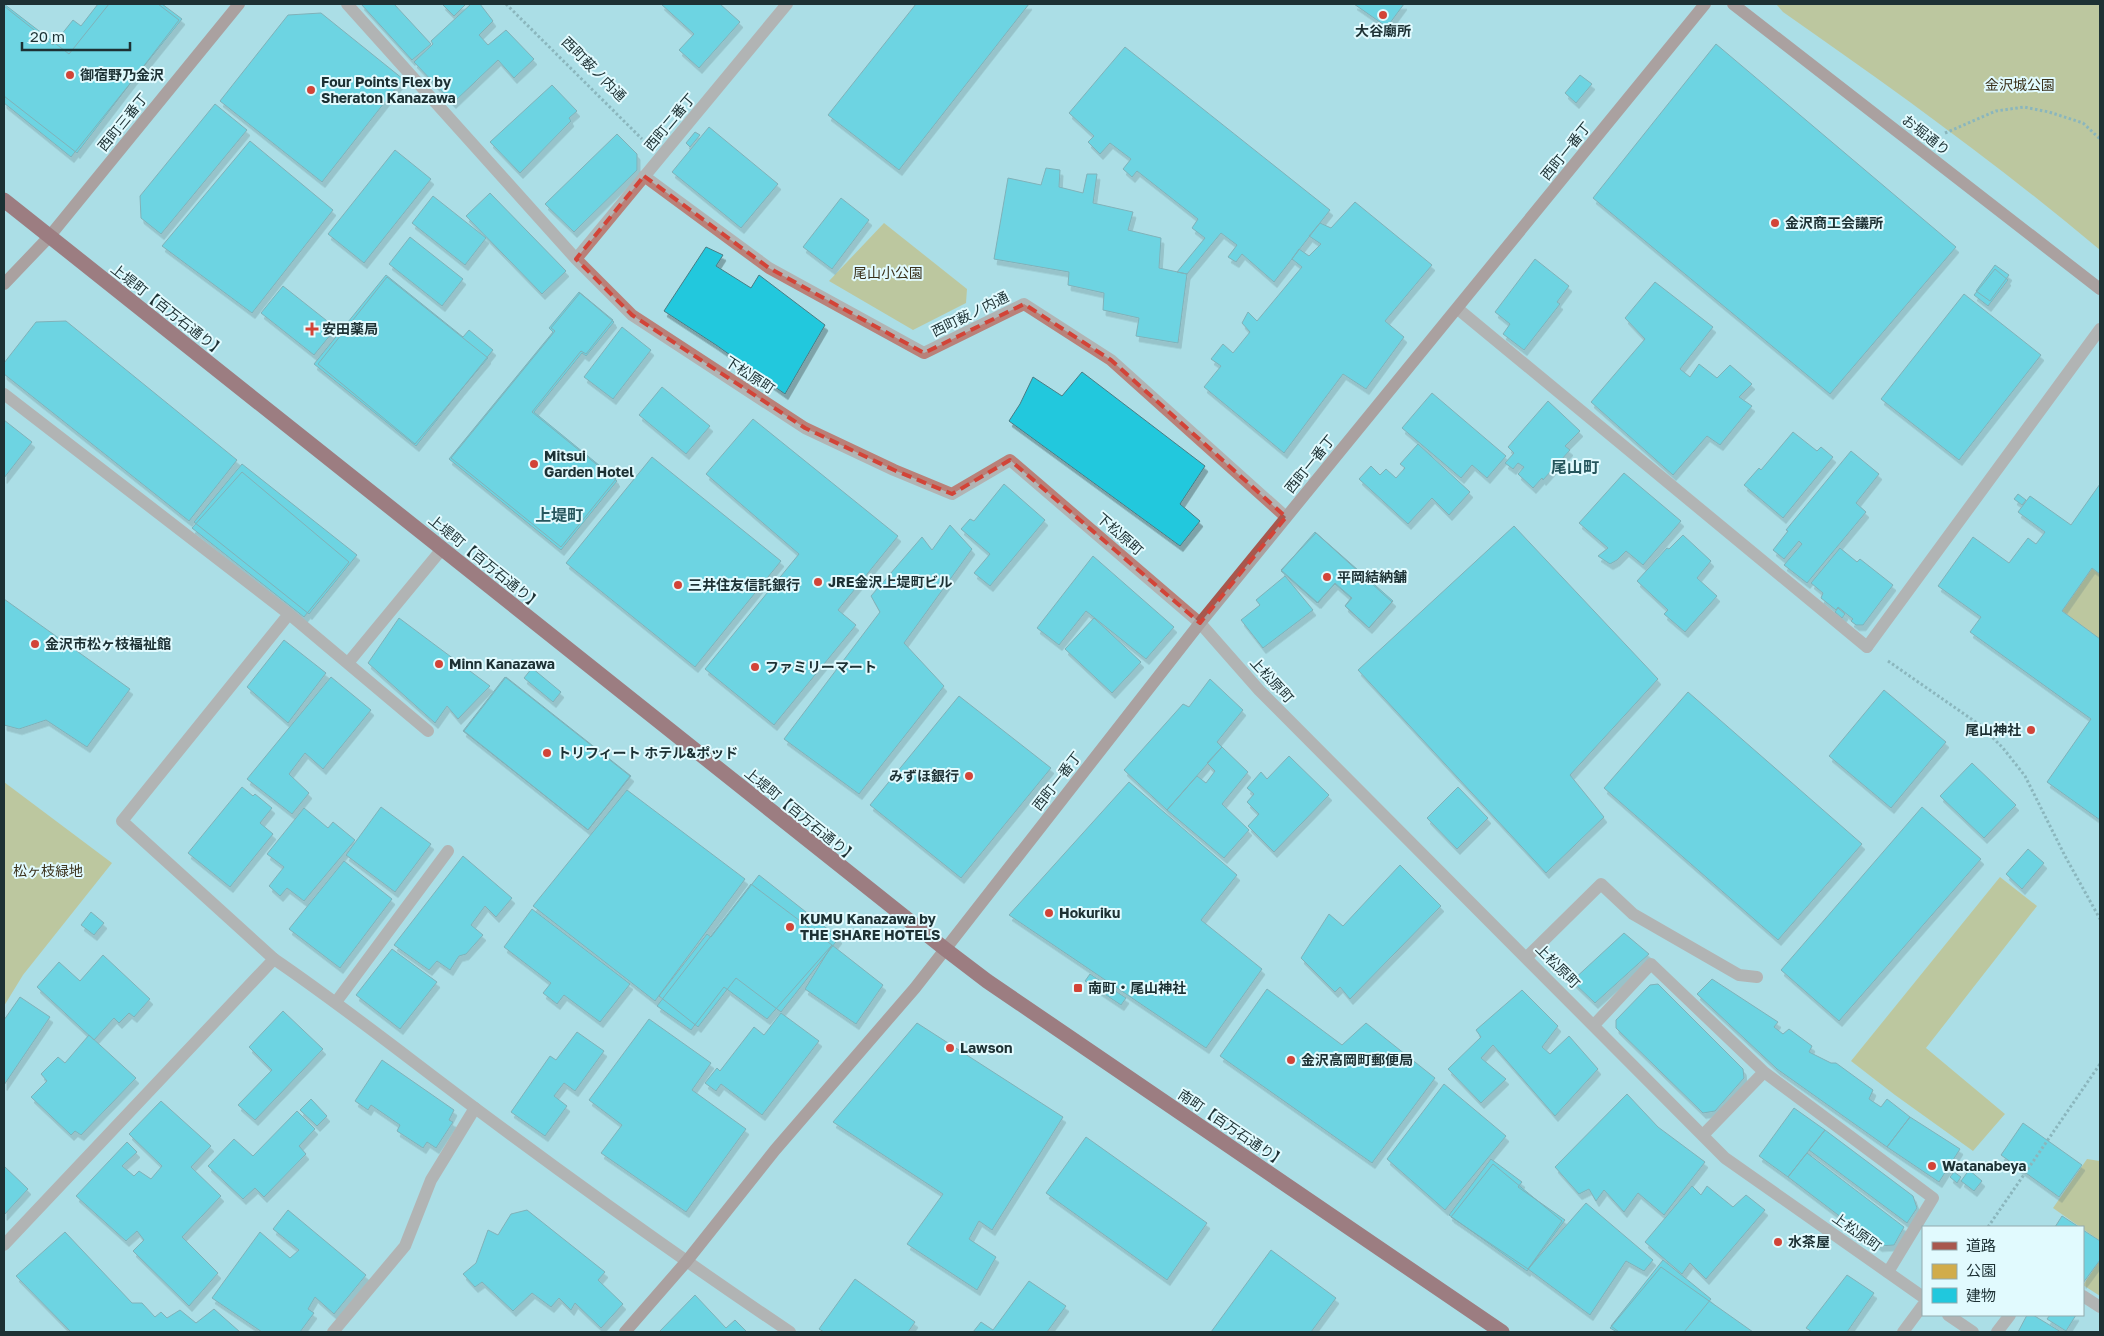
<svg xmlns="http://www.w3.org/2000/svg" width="2104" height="1336" font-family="'Golos Text','Noto Sans JP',sans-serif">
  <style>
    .green { fill: #d1ac4b }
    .building { fill: #20c8dd; stroke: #4c7b83; filter: url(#shadow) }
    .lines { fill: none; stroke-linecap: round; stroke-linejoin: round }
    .path { stroke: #63868c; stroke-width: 3; stroke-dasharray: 2.5 2.5; stroke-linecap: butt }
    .lane { stroke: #b98179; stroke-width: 12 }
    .street { stroke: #b98179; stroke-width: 12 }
    .secondary { stroke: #a8574d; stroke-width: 12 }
    .highway { stroke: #8a0808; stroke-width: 15 }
    .marked { fill: none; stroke: #d24438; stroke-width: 4; stroke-dasharray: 10 6; stroke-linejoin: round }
    .poi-dot { fill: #d24438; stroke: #e1fafe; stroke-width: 2 }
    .labels { text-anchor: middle; stroke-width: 4; stroke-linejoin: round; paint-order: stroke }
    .poi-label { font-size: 14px; font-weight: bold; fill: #1d3134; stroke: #e1fafe; text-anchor: start }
    .street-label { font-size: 14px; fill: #1d3134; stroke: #e1fafe }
    .park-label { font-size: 14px; fill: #3a311b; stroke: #e1fafe }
    .quarter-label { font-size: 16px; font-weight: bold; fill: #25555c; stroke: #e1fafe }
  </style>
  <defs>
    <filter id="shadow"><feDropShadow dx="3" dy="5.5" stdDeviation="0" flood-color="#0004"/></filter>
  </defs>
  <rect width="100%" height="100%" fill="#acdee6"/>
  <!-- green -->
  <path class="green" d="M1776 4H2100V250C1999 165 1892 88 1783 12Z
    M884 223 967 289 966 303 913 330 829 281Z
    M2092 568 2100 574V639L2062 611Z
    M4 782 112 863 23 975 4 1006Z
    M2000 877 2037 906 1926 1048 2005 1114 1973 1151 1895 1095 1851 1061Z
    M2087 1159 2100 1161V1241L2053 1208Z
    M2100 1260V1296L2083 1285Z"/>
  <!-- building -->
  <path class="building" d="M4 4 69 54 109 4H158L179 20 77 153 4 96Z
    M98 4H162L182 19 71 157 4 103V6L53 45 73 20 81 26Z
    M361 4H394L431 44 412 60Z
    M442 4H466L454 16Z
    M471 4H480L493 21 479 35 488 45 506 30 534 59 514 78 498 60 453 103 414 62 433 44 431 41Z
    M661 4H720L740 22 699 68 679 50 694 34Z
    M916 4H1029L899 170 828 115Z
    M1354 4H1404L1387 27Z
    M321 13 403 79 322 182 220 101 288 15Z
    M1716 44 1956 247 1830 394 1593 198Z
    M1125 47 1330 210 1274 282 1242 254 1236 262 1228 257 1237 245 1221 233 1187 274 1177 272 1205 238 1192 228 1198 219 1137 171 1132 177 1123 169 1131 159 1110 143 1100 154 1088 142 1094 136 1069 113Z
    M1580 75 1592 84 1576 103 1565 93Z
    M552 85 577 111 569 118 571 121 520 173 490 142Z
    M215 104 247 130 161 234 141 218 140 196Z
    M709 127 778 184 741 228 672 172Z
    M695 132 700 135 690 147 686 143Z
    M617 134 637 154V170L574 232 545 204Z
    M250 141 333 210 252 313 162 246Z
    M395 150 431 179 364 263 328 234Z
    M1046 168 1060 170 1059 187 1083 193 1087 174H1097L1093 203 1133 212 1128 230 1161 238 1159 268 1187 274 1178 343 1136 336 1139 318 1103 310 1104 293 1068 285 1069 272 994 259 1008 178 1041 185Z
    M490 193 566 271 542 294 466 216Z
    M433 196 486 238 465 265 412 223Z
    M841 198 869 220 832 269 803 247Z
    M1355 202 1432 265 1385 321 1404 337 1366 389 1343 374 1284 453 1204 387 1221 366 1211 359 1223 344 1233 353 1250 332 1242 323 1248 312 1257 321 1302 267 1292 259 1299 249 1309 256 1321 244 1309 236 1320 223 1331 228Z
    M410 237 463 279 442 306 389 264Z
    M706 247 723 255 716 266 751 288 759 275 825 325 785 394 716 345 664 311Z
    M1535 259 1569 286 1557 302 1560 304 1524 350 1503 334 1510 324 1495 312Z
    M1995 265 2009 275 1990 301 1976 291Z
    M1995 269 2008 280 1988 306 1974 295Z
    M386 275 463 337 469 330 493 350 416 446 314 364Z
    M387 277 488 358 415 444 318 364Z
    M1655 282 1713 327 1680 369 1690 377 1699 364 1717 378 1730 365 1752 384 1739 397 1752 406 1720 445 1707 436 1673 475 1591 402 1645 339 1625 318Z
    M283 286 336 328 314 355 261 313Z
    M579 292 613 320 586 354 581 351 532 412 617 481 561 550 449 459 553 332 549 328Z
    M580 293 614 322 586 356 582 353 534 412 616 479 561 547 451 458 555 331 551 328Z
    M1964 294 2041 355 1959 460 1881 399Z
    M66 321 237 460 189 521 4 374V363L36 322Z
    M622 327 651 350 613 399 584 377Z
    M1082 372 1205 466 1180 504 1200 521 1180 546 1009 421 1020 404 1033 377 1062 396Z
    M662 387 710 426 686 454 639 415Z
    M1432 393 1506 456 1487 478 1472 465 1461 478 1402 428Z
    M1548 401 1580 431 1565 446 1570 450 1543 480 1542 478 1533 488 1518 474 1524 467 1518 463 1513 469 1505 463 1514 453 1508 447Z
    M753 419 898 536 838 610 856 625 774 725 705 669 799 554 706 474Z
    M4 420 32 442 4 478Z
    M1793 432 1817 451 1821 447 1833 457 1783 518 1744 485 1759 468 1761 470Z
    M1418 444 1470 492 1449 515 1432 498 1408 524 1359 479 1371 466 1380 475 1386 469 1396 478 1405 468 1400 464Z
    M1851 451 1879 474 1856 503 1866 512 1807 583 1784 565 1802 544 1799 541 1784 559 1773 550 1788 531 1786 530Z
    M652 457 781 561 695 667 566 563Z
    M242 464 357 555 309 614 194 522Z
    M242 472 349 562 304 617 192 528Z
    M1624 473 1681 521 1643 565 1626 551 1617 560 1610 564 1598 556 1608 548 1579 523Z
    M1004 484 1045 520 990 586 974 573 990 554 961 529 970 519 974 521Z
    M2100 484V574L2092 568 2062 611 2100 639V820L2047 782 2091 719 1970 632 1981 617 1938 586 1973 537 2009 563 2028 538 2036 544 2045 532 2018 512 2030 496 2071 525Z
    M2018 494 2026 500 2022 505 2014 499Z
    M950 525 972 549 904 643 944 686 859 794 784 739 880 612 871 596 922 537 932 550Z
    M1514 526 1658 679 1570 775 1604 817 1546 873 1358 670Z
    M1315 532 1393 601 1369 628 1345 606 1351 598 1335 584 1317 603 1281 571Z
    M1316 533 1392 602 1369 628 1345 606 1352 598 1335 583 1318 603 1281 570Z
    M1683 535 1711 561 1697 578 1717 596 1685 632 1664 614 1668 610 1637 581 1667 548 1669 549Z
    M1840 548 1857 562 1860 559 1893 585 1863 625H1856L1851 621 1853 619 1838 607 1836 610 1821 598 1823 593 1811 583Z
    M1093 556 1174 627 1146 659 1086 611 1059 645 1037 628Z
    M1285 576 1313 610 1263 648 1241 620 1260 605 1256 600Z
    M4 599 130 689 87 747 46 720 19 729 4 725Z
    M1838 608 1845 614 1842 618 1835 612Z
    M399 618 490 686 458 719 447 706 435 723 368 663Z
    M1094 618 1141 662 1112 693 1065 649Z
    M284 640 326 673 288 723 247 687Z
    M532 668 561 692 553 702 524 678Z
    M331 677 371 710 323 769 305 753 289 774 309 793 292 814 247 779Z
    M505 677 630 776 588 830 463 731Z
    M506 677 631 776 588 830 464 731Z
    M1210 679 1243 710 1217 742 1222 747 1167 810 1124 770 1183 704 1189 707Z
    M1884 690 1946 742 1891 808 1829 756Z
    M1688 692 1862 844 1778 940 1604 788Z
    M959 696 1051 768 961 878 870 805Z
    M1222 747 1248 772 1222 804 1249 830 1224 858 1167 810 1197 776 1206 783 1215 771 1207 763Z
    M1289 756 1329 795 1274 852 1248 826 1259 814 1247 802 1254 794 1247 788 1261 772 1267 779Z
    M1972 763 2016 805 1984 838 1940 796Z
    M1129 782 1237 875 1201 920 1262 969 1206 1048 1009 915Z
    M242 787 253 796 255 794 272 808 260 823 273 834 230 887 188 853Z
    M1458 787 1488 818 1457 849 1427 818Z
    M627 790 745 879 655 1001 533 906Z
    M381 807 431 844 395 892 346 855Z
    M1922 807 1981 859 1839 1021 1781 970Z
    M304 808 328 828 333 822 355 840 304 901 287 888 280 896 269 886 284 867 267 854Z
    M2028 849 2044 863 2022 889 2006 874Z
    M463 856 512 898 496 917 485 906 471 925 483 935 466 954 459 956 450 970 437 961 429 970 394 945Z
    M344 861 392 899 340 968 289 929Z
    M1400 865 1441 906 1350 999 1340 987 1335 992 1301 958 1329 914 1343 926Z
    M759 875 839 938 781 1012 736 978 698 1027 659 996 707 934 711 937Z
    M751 884 832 945 767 1019 724 987 691 1030 657 1006Z
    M532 909 630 984 600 1022 564 995 557 1004 543 993 551 983 504 947Z
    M91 912 104 923 94 935 81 925Z
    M1624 933 1649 954 1595 1003 1572 981Z
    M832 945 883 985 856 1024 805 989Z
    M392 949 437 982 400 1029 356 995Z
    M103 955 150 999 134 1017 129 1013 119 1023 114 1018 94 1040 37 987 59 962 80 981Z
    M1090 974 1126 998 1121 1005 1085 981Z
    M1712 979 1778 1022 1774 1027 1783 1034 1789 1029 1812 1046 1809 1052 1831 1063H1836L1873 1090 1869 1099 1881 1107 1887 1099 1910 1117 1887 1147 1777 1069 1697 994Z
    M1658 984 1743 1069 1744 1078 1715 1111 1703 1113 1616 1028V1020L1650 985Z
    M1267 989 1342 1045 1366 1023 1435 1078 1372 1163 1220 1056Z
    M1522 990 1558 1026 1542 1047 1550 1054 1569 1036 1598 1069 1555 1116 1493 1045 1481 1058 1506 1079 1481 1103 1448 1069 1481 1037 1476 1030Z
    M20 997 50 1017 4 1085V1020Z
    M283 1011 323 1049 255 1120 238 1105 272 1070 249 1047Z
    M781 1013 819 1041 762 1115 721 1084 716 1091 705 1083 717 1068 720 1071 754 1027 764 1035Z
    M649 1019 711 1063 692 1090 746 1129 686 1212 601 1153 622 1125 589 1100Z
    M917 1023 1063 1117 992 1230 979 1221 969 1239 996 1257 977 1290 907 1244 943 1194 833 1122Z
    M577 1032 604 1051 575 1091 564 1083 554 1096 567 1106 545 1136 511 1112 550 1056 556 1060Z
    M89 1035 136 1078 81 1135 75 1131 71 1135 31 1097 47 1081 41 1074 58 1057 65 1063Z
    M382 1060 454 1110 449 1120 453 1122 436 1148 427 1142 423 1148 397 1131 400 1125 371 1105 368 1110 355 1101Z
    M1444 1084 1506 1136 1445 1210 1387 1159Z
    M1627 1094 1658 1127 1705 1162 1664 1215 1638 1193 1624 1212 1604 1190 1596 1201 1589 1189 1579 1194 1555 1167Z
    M311 1099 327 1116 317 1126 300 1110Z
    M161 1101 211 1146 191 1167 221 1196 182 1237 218 1273 189 1306 133 1251 144 1240 137 1231 126 1241 76 1196 127 1142 137 1152 122 1166 134 1176 139 1171 151 1179 162 1166 129 1134Z
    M1794 1108 1825 1130 1788 1177 1759 1156Z
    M297 1111 315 1129 299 1146 306 1154 264 1197 255 1188 243 1199 208 1166 234 1139 253 1156Z
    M1910 1117 1960 1149 1939 1182 1887 1147Z
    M2023 1123 2082 1165 2059 1197 2001 1155Z
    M1825 1130 1913 1196 1917 1208 1907 1223 1809 1150Z
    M1086 1137 1207 1223 1167 1280 1046 1193Z
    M1807 1153 1904 1227 1894 1245 1879 1246 1788 1177Z
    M1491 1159 1522 1182 1518 1187 1565 1220 1527 1271 1449 1215Z
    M1493 1164 1562 1221 1528 1269 1451 1217Z
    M4 1166 28 1189 4 1215Z
    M1969 1170 1982 1181 1974 1191 1961 1181Z
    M1954 1172 1961 1177 1957 1183 1950 1177Z
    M1692 1186 1701 1195 1707 1186 1733 1207 1746 1195 1765 1210 1706 1279 1690 1263 1682 1274 1645 1242Z
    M1586 1203 1653 1260 1644 1271 1626 1261 1590 1315 1528 1269Z
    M288 1210 366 1275 334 1314 315 1297 308 1309 314 1313 300 1332H262L212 1298 260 1232 290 1258 299 1250 273 1229Z
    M527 1210 605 1272 598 1280 623 1304 601 1328 575 1303 571 1310 559 1298 551 1307 532 1293 513 1311 482 1282 475 1287 463 1274 476 1263 488 1230 498 1235 511 1214Z
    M2062 1216 2079 1227H2055Z
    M2083 1230 2100 1241V1260L2083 1283Z
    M65 1232 132 1303H142L155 1317 161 1312 167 1318 180 1310 196 1323 214 1309 240 1332H71L16 1276Z
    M1271 1250 1336 1298 1311 1332H1211Z
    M1663 1260 1711 1299 1684 1332H1619L1611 1326Z
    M1661 1267 1753 1332H1617L1610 1328Z
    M1847 1275 1874 1293 1847 1332H1812L1806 1328Z
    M855 1279 915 1322 908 1332H824L819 1329Z
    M1029 1281 1066 1306 1047 1332H973L981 1322 993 1330Z
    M695 1295 726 1328 735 1320 747 1332H659Z
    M2027 1315H2033L2061 1332H2018Z
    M2050 1315H2076L2066 1331 2047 1319Z"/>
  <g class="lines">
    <!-- path -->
    <path class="path" d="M506 4 642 139
      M1945 133 1996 111 2024 107 2049 112 2083 123 2100 139
      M1888 661 1980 725 2003 748 2025 776 2065 856 2100 919
      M1988 1227 2100 1064"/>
    <!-- lane -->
    <path class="lane" d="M1458 309 1867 647
      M4 394 289 614 122 821 274 959
      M289 614 428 731
      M348 663 442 549
      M1527 957 1601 884 1633 914 1739 975 1757 977
      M336 1002 448 851
      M1594 1025 1651 964 1764 1072
      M1703 1135 1764 1072 1933 1198 1888 1272
      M2083 1296 2100 1307
      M333 1332 405 1246 431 1180 475 1108
      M1997 1332 2010 1315"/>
    <!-- street -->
    <path class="street" d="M347 4 576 259 632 315 805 428 894 470 952 494 1010 460 1200 623 1259 690 1725 1158 1923 1297
      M644 176 769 268 924 353 1024 304 1111 360 1286 517
      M576 259 787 4
      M1867 647 2100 329
      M4 1245 274 959C343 1006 408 1058 475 1108 578 1185 683 1260 790 1332
      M1948 1315 1973 1332
      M1903 1332 1923 1305"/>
    <!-- secondary -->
    <path class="secondary" d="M1733 4 2100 289
      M4 284 49 237 239 4
      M625 1332 686 1262 775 1150 915 988 1200 623 1705 4"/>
    <!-- highway -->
    <path class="highway" d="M4 200 945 949 987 981 1502 1332"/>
  </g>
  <!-- marked area -->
  <path d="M0 0H2104V1336H0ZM644 176 769 268 924 353 1024 304 1111 360 1286 517 1200 623 1010 460 952 494 894 470 805 428 632 315 576 259Z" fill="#acdee6" fill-opacity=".55" fill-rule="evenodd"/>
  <path class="marked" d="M644 176 769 268 924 353 1024 304 1111 360 1286 517 1200 623 1010 460 952 494 894 470 805 428 632 315 576 259Z"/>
  <!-- markers -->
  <g class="poi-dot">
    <circle cx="1383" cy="15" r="5"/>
    <circle cx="70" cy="75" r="5"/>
    <circle cx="311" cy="90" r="5"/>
    <circle cx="1775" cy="223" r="5"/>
    <path d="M309.5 321.5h5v5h5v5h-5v5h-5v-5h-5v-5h5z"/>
    <circle cx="534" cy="464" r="5"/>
    <circle cx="1327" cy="577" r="5"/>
    <circle cx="818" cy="582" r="5"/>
    <circle cx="678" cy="585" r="5"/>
    <circle cx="35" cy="644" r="5"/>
    <circle cx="439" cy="664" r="5"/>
    <circle cx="755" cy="667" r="5"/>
    <circle cx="2031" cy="730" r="5"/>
    <circle cx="547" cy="753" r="5"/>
    <circle cx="969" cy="776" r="5"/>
    <circle cx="1049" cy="913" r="5"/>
    <circle cx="790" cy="927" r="5"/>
    <rect x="1073" y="983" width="10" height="10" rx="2.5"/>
    <circle cx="950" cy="1048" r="5"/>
    <circle cx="1291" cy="1060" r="5"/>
    <circle cx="1932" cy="1166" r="5"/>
    <circle cx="1778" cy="1242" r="5"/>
  </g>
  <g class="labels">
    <!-- poi labels -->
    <g class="poi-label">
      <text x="1383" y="36" text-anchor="middle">大谷廟所</text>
      <text x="80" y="80">御宿野乃金沢</text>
      <text x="321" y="87">Four Points Flex by<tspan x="321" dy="16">Sheraton Kanazawa</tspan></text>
      <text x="1785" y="228">金沢商工会議所</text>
      <text x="322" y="334">安田薬局</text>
      <text x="544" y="461">Mitsui<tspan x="544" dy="16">Garden Hotel</tspan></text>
      <text x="1337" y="582">平岡結納舗</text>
      <text x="828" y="587">JRE金沢上堤町ビル</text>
      <text x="688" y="590">三井住友信託銀行</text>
      <text x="45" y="649">金沢市松ヶ枝福祉館</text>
      <text x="449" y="669">Minn Kanazawa</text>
      <text x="765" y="672">ファミリーマート</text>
      <text x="2021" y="735" text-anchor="end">尾山神社</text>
      <text x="557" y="758">トリフィート ホテル&amp;ポッド</text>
      <text x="959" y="781" text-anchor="end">みずほ銀行</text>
      <text x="1059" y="918">Hokuriku</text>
      <text x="800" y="924">KUMU Kanazawa by<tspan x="800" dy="16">THE SHARE HOTELS</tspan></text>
      <text x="1088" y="993">南町・尾山神社</text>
      <text x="960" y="1053">Lawson</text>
      <text x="1301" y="1065">金沢高岡町郵便局</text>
      <text x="1942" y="1171">Watanabeya</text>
      <text x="1788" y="1247">水茶屋</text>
    </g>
    <!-- street labels -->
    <g class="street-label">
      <text transform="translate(594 69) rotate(45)" y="5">西町薮ノ内通</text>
      <text transform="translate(123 122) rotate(-51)" y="5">西町三番丁</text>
      <text transform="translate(670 122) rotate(-50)" y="5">西町二番丁</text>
      <text transform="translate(1926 135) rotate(38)" y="5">お堀通り</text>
      <text transform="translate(1566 151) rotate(-51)" y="5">西町一番丁</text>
      <text transform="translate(168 310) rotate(38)" y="5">上堤町【百万石通り】</text>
      <text transform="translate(970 314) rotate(-26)" y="5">西町薮ノ内通</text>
      <text transform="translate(750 375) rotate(33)" y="5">下松原町</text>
      <text transform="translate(1310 464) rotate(-51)" y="5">西町一番丁</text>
      <text transform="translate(1120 534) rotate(41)" y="5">下松原町</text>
      <text transform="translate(485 562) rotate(39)" y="5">上堤町【百万石通り】</text>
      <text transform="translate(1272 680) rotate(47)" y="5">上松原町</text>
      <text transform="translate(1057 781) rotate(-52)" y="5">西町一番丁</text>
      <text transform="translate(801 815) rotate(39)" y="5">上堤町【百万石通り】</text>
      <text transform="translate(1558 966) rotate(45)" y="5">上松原町</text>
      <text transform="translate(1232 1128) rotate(34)" y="5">南町【百万石通り】</text>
      <text transform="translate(1857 1232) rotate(35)" y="5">上松原町</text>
    </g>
    <!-- park labels -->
    <g class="park-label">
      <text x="2020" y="90">金沢城公園</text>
      <text x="888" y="278">尾山小公園</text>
      <text x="48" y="876">松ヶ枝緑地</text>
    </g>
    <!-- quarter labels -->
    <g class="quarter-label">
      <text x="1575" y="473">尾山町</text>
      <text x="559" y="521">上堤町</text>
    </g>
  </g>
  <!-- border -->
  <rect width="2104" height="1336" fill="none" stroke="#1d3134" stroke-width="10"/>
  <!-- legend -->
  <rect x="1922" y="1226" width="162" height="90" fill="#e1fafe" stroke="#93aaad"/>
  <rect x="1932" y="1242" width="25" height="8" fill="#a8574d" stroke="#93aaad"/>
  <text x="1966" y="1251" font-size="15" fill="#1d3134">道路</text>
  <rect x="1932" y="1264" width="25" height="15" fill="#d1ac4b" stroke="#93aaad"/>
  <text x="1966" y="1276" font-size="15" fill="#1d3134">公園</text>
  <rect x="1932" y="1288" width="25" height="15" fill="#20c8dd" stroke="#93aaad"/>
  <text x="1966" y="1301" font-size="15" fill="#1d3134">建物</text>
  <!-- scale -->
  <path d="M22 42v8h108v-8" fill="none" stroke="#1d3134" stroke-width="2.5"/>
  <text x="30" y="42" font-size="15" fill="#1d3134" stroke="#e1fafe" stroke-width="4" paint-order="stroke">20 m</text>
</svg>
